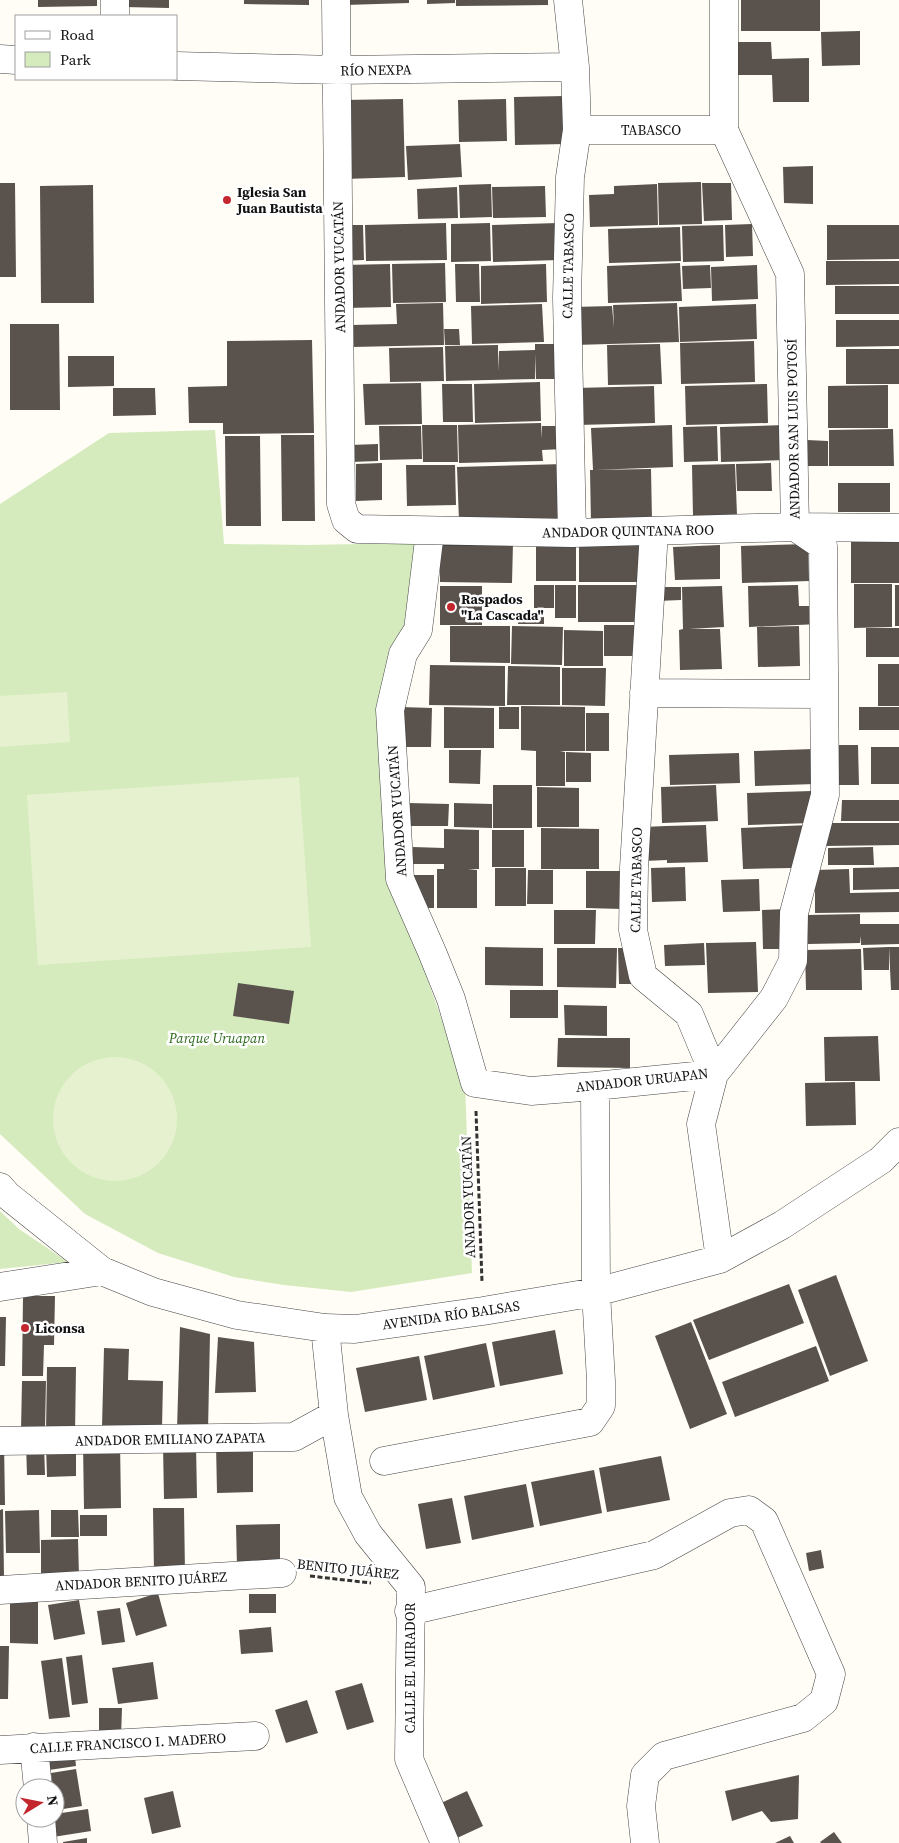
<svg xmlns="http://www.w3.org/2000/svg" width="899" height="1843" font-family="'Source Serif 4',serif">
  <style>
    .green { fill: #d5ebbd }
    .pitch { fill: #e6f2cf }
    .building { fill: #5a524d }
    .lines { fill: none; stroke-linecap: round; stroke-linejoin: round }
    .minor-casing { stroke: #444; stroke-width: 29 }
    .path { stroke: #333; stroke-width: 3; stroke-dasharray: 5 2.5; stroke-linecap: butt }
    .minor { stroke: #fff; stroke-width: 28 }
    .poi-dot { fill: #c4262e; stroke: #fff; stroke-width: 2 }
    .labels { text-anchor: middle; stroke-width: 5; stroke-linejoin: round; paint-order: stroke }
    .street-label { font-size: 14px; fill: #111; stroke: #fff }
    .poi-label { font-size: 14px; font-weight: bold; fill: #111; stroke: #fff; text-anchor: start }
    .park-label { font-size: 14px; font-style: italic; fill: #2f6b1f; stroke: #fff }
  </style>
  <rect width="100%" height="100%" fill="#fffdf5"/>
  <!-- green -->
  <path class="green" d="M215 430 224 544 306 545 416 543 388 870 465 1084 472 1273 351 1292 284 1285 234 1277 158 1253 85 1214 0 1134V504L109 433Z
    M0 1211 19 1229 68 1262 0 1269Z"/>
  <!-- pitch -->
  <path class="pitch" d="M67 692 70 742 0 747V696Z
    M299 777 311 947 38 965 27 795Z
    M53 1119a62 62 0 1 1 124 0a62 62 0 1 1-124 0Z"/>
  <!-- building -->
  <path class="building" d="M38 0H97V6L38 7Z
    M124 0H169V8L124 7Z
    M244 0H309V5L244 4Z
    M344 0H409V3L345 5Z
    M427 0H455V3L427 4Z
    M456 0H548V5L456 6Z
    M741 0H820V31H741Z
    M860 31V65L822 66 821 32Z
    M731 42H771L772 59 809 58V102H773L772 75H731Z
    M565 96 566 144 515 145 514 97Z
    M403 99 405 177 345 179 343 100Z
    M506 99 507 141 459 142 458 100Z
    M460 144 462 177 408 180 406 146Z
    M813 166V204L784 203 783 167Z
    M701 182 702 224 659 225 658 183Z
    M0 183H15L16 277H0Z
    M702 183H731L732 220 704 221Z
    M491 184 492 217 460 218 459 185Z
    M657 184 658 225 590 227 589 195 614 194V186Z
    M93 185 94 303H41L40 186Z
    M545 186 546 217 493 218 492 187Z
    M457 187 458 218 418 219 417 189Z
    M446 223 447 260 366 261 365 225Z
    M490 223 491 261 451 262V224Z
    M558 223 559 260 493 262 492 225Z
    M752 224 753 256 726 257 725 225Z
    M339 225H363L364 260 340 261Z
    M723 225 724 261 683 262 682 226Z
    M827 225H899V259L827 260Z
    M680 227 681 261 609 263 608 229Z
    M826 261H899V284L826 285Z
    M445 263 446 302 393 303 392 264Z
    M680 263 682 301 608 303 607 266Z
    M390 264 391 307 345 308 344 265Z
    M455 264H479L480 302H456Z
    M546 264 547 302 481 304V266Z
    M710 265 711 288 683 289 682 266Z
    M757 265 758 299 712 301 711 267Z
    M835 286H899V314H835Z
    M443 303 444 345 352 347 351 325 397 324 396 304Z
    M677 303 679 342 574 345 573 307 612 306 614 328 613 305Z
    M542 304 544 342 472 344 471 306Z
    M756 304 757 339 680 342 679 307Z
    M836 320H899V346L836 347Z
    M10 324H59L60 410H10Z
    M444 329H459L460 345H445Z
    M312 340 314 433 223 434V423H189L188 387 227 386V341Z
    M754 341 755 382 681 384 680 343Z
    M535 344H560L561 379H536L535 354V379L446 381 445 346 498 345V371L499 351 535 350Z
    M660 344 662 384 608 385 607 345Z
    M443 347 444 381 390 382 389 348Z
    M846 349H899V384H846Z
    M68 356H114V386L68 387Z
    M540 382 541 421 475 423 474 384Z
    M421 383 422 424 365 425 363 384Z
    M442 384H472L473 422H443Z
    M767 384 768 423 686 425 685 386Z
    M888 385V428H828V386Z
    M654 386 655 423 577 425 576 388Z
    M113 388H155L156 415 113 416Z
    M541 423 542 439V426H563L564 449 542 450 543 461 459 463 458 425Z
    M422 425H457L458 462H423Z
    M672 425 673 467 593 470 591 428Z
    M785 425 786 460 721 462 720 427Z
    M379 426H421L422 459 380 460Z
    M717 426 718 461 684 462 683 427Z
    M893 429 894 466H829V430Z
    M281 435H314L315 521H282Z
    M225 436H260L261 526H226Z
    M807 440 828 441V466H808Z
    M378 444V461L351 462 350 445Z
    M382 463V500L356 501V464Z
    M771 463 772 491H737L736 464Z
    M564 464 565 519 459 521 457 467Z
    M735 464 737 515 693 516 692 465Z
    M406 465H455L456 505 407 506Z
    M651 469 652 521 591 523 590 470Z
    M838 483H890V512H838Z
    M851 539H899V583H851Z
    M440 542 513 543 512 583 440 582Z
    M579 542H643V582H579Z
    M536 544 576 545V581H536Z
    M808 544 809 581 742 583 741 546Z
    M720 545V579L675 580 673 547Z
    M854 584H892V627L854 628Z
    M534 585H554V608H534Z
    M555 585H576V618H555Z
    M578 585H640L639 622H578Z
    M798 585 799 606H819L820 624 749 627 748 586Z
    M895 585H899V626H895Z
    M440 586H482V625H440Z
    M722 586 724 627 689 629H720L722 669 680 670 679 630 683 629 682 587Z
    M657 587H681V600L657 601Z
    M518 611H544V624H518Z
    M604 625H640L639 656H604Z
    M450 626H510V663L450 662Z
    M512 626 563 627 562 665 511 664Z
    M799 626 800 666 758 667 757 627Z
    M866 628H899V657H866Z
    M564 630 603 631V666H564Z
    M878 664H899V706H878Z
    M430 665 505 666V706L429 705Z
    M508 666 560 667V705H507Z
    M562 668H606L605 706 562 705Z
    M521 706 585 707V751H560L565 752V786H536V751L521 750Z
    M400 707 432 708 431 747H400Z
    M444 707 494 708V748H444Z
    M499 707H519V729H499Z
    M859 707H899V730H859Z
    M586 713H609V751H586Z
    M834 745H858L859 785H834Z
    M871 747H899V784H871Z
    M814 749 815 784 755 786 754 751Z
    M449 750H481L480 784 449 783Z
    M566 752 591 753V782H566Z
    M739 753 740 783 670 785 669 755Z
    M493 785H532V828H493Z
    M716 785 718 821 662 823 661 787Z
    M537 787 579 788V827H537Z
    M812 791 813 823 748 825 747 793Z
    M842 800H899V821H841Z
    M408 803 449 804 448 826H408Z
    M454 803 492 804V828L454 827Z
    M824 823H899V845L824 846Z
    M706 825 708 862 667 863V860L644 861 643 827 666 826 667 842 666 826Z
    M810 825 792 868 743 869 741 828Z
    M541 828 599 829V869H541Z
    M444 829 479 830V869H468L477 870V908H437V869H444V864H413V847L444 848Z
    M492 830H524V867H492Z
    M873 847 874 865H828V848Z
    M685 867 686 901 652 902 651 868Z
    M899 867V889L853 890V868Z
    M495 868H526V906H495Z
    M849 869 850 893 899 892V912L815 913V870Z
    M528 870H553V904H527Z
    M586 871H622V909L586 908Z
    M410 875H434V908H424Z
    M759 879 760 911 723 912 721 880Z
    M786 909 787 949H763L762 910Z
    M554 910H596L595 944H554Z
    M860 914V924H899V944L861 945V936L860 943 808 944 807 915Z
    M756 942 758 992 708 993 706 943Z
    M704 943 705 965 665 966 664 945Z
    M485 947 543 948V986L485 985Z
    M889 947V970H864L863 948Z
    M889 947H899V990H891Z
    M557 948H617L616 988 557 987Z
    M618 948H631L641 984H619Z
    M861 949 862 990H806L805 950Z
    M238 983 294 991 289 1024 233 1016Z
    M510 990H558V1018H510Z
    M564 1005 607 1006V1036L565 1035Z
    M878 1036 880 1081H825L824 1037Z
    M558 1038H630V1068L557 1067Z
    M855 1082 856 1125 806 1126 805 1083Z
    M836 1275 868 1361 830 1376 798 1290Z
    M789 1284 804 1323 709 1360 693 1320Z
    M23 1296H55L54 1345H44L43 1376H22Z
    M0 1317H6L5 1366H0Z
    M691 1322 727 1414 690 1429 655 1336Z
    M180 1327 210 1334 208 1431 177 1430Z
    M555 1330 563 1374 500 1386 492 1342Z
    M218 1337 254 1342 256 1392 215 1393Z
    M486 1343 495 1387 433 1400 424 1356Z
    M816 1346 829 1381 735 1417 722 1382Z
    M104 1348 129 1349 128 1380 163 1381 162 1428 102 1427Z
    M419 1356 427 1400 365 1412 356 1368Z
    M47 1367H76L75 1433 46 1432Z
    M22 1381H46L45 1430H21Z
    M0 1442H4L5 1505H0Z
    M120 1442 121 1508 84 1509 83 1443Z
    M26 1443H44L45 1475H27Z
    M216 1444H253V1492L217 1493Z
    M163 1445H196L197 1498 164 1499Z
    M46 1446H76V1476L47 1477Z
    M661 1456 670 1500 607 1512 599 1468Z
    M594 1470 602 1513 540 1526 531 1482Z
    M526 1484 534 1527 472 1540 464 1496Z
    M452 1498 461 1543 426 1549 418 1504Z
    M153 1508H184L185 1573H154Z
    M3 1509 4 1577H0V1510Z
    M39 1510 40 1553H6L5 1511Z
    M51 1510H78L79 1537H51Z
    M80 1515H107V1536H80Z
    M280 1524V1566L237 1567 236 1525Z
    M78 1539 79 1576 41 1577V1540Z
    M821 1550 824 1568 809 1571 806 1553Z
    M10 1592 38 1593V1644L10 1643Z
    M158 1593 167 1626 136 1636 126 1603Z
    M249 1594H276V1613H249Z
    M79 1600 85 1634 54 1640 48 1605Z
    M120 1608 125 1642 102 1645 97 1611Z
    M271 1627 273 1652 241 1654 239 1630Z
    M0 1646H9L8 1699H0Z
    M82 1655 88 1703 72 1705 66 1657Z
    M62 1658 70 1717 49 1719 41 1661Z
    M153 1662 158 1699 118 1704 112 1668Z
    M362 1683 374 1722 347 1730 335 1691Z
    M307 1700 318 1733 286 1743 275 1710Z
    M99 1708H122L121 1737H99Z
    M74 1747 76 1766 49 1770 46 1751Z
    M76 1769 82 1806 57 1810 55 1788H53L51 1773Z
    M799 1775 798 1819 771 1822 762 1811 732 1821 725 1791Z
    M173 1791 181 1827 152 1834 144 1798Z
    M467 1791 483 1826 455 1839 439 1804Z
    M88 1809 91 1831 53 1837 50 1818H55V1814Z
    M834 1832 842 1843H821L820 1842Z
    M790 1836 794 1843H775Z
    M87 1838V1843H63V1842Z"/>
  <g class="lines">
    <defs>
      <path id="minor" d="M336 0 341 504 346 520 357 529 572 533 795 527 899 528
        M568 0 575 67 577 130 570 177 567 298 572 533
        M115 16V0
        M0 59 16 60
        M176 66 338 70 575 67
        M577 130H724
        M654 531 634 868 633 930 643 976 689 1014 714 1074 701 1124 720 1259
        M430 532 418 630 403 654 390 710 400 879 432 952 451 999 475 1083 531 1091 595 1086 714 1074 774 998 793 961 794 913 825 795 823 546 795 527 790 274 724 130V0
        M644 693 824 694
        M0 1187 7 1195 102 1271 153 1292 237 1315 325 1328 355 1329 483 1311 596 1292 720 1259 782 1225 881 1160 899 1142
        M0 1287 102 1271
        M325 1328 334 1415 348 1497 368 1534 411 1587 409 1759 445 1843
        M0 1441 294 1437 334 1415
        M384 1461 590 1422 601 1406V1381L596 1292 595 1086
        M0 1590 282 1573
        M409 1611 654 1555 730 1513 749 1510 764 1521 831 1674 824 1701 803 1718 664 1756 645 1775 641 1806 645 1843
        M34 1747 38 1788
        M0 1750 255 1736
        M41 1818 43 1843"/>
    </defs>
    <!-- minor casing -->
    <use href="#minor" class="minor-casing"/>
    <!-- path -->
    <path class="path" d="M476 1111 482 1282
      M310 1576 371 1583"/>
    <!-- minor -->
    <use href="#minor" class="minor"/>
  </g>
  <!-- markers -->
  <g class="poi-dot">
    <circle cx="227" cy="200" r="5"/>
    <circle cx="451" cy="607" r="5"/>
    <circle cx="25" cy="1328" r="5"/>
  </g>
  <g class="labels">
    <!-- street labels -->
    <g class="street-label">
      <text transform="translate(376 70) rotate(-1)" y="5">RÍO NEXPA</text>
      <text x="651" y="135">TABASCO</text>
      <text transform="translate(568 266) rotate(-89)" y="5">CALLE TABASCO</text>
      <text transform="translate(339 267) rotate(-91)" y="5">ANDADOR YUCATÁN</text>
      <text transform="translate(793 429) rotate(-91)" y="5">ANDADOR SAN LUIS POTOSÍ</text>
      <text transform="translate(628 531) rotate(-1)" y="5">ANDADOR QUINTANA ROO</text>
      <text transform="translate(397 811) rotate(-94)" y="5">ANDADOR YUCATÁN</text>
      <text transform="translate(636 880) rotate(-89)" y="5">CALLE TABASCO</text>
      <text transform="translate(642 1080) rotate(-6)" y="5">ANDADOR URUAPAN</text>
      <text transform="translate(468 1197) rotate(-92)" y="5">ANADOR YUCATÁN</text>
      <text transform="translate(451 1315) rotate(-8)" y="5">AVENIDA RÍO BALSAS</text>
      <text transform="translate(170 1439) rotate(-1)" y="5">ANDADOR EMILIANO ZAPATA</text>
      <text transform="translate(348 1569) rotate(6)" y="5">BENITO JUÁREZ</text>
      <text transform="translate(141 1581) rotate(-3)" y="5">ANDADOR BENITO JUÁREZ</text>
      <text transform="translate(410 1668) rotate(-90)" y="5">CALLE EL MIRADOR</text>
      <text transform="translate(128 1743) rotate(-3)" y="5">CALLE FRANCISCO I. MADERO</text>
    </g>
    <!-- poi labels -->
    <g class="poi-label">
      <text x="237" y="197">Iglesia San<tspan x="237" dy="16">Juan Bautista</tspan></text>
      <text x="461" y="604">Raspados<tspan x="461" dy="16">"La Cascada"</tspan></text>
      <text x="35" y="1333">Liconsa</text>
    </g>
    <!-- park labels -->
    <g class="park-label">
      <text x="217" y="1043">Parque Uruapan</text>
    </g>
  </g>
  <!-- legend -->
  <rect x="15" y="15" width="162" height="65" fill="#ffffff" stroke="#a0a0a0"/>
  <rect x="25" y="31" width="25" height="8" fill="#ffffff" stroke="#a0a0a0"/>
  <text x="60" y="40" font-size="15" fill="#111111">Road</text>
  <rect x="25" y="52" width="25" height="15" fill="#d5ebbd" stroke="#a0a0a0"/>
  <text x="60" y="65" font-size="15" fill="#111111">Park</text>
  <!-- north arrow -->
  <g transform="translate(40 1803) rotate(80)"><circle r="24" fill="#ffffff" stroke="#a0a0a0"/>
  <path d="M0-4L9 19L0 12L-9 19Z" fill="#c4262e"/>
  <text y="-8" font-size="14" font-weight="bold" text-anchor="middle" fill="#111111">N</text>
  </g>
</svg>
